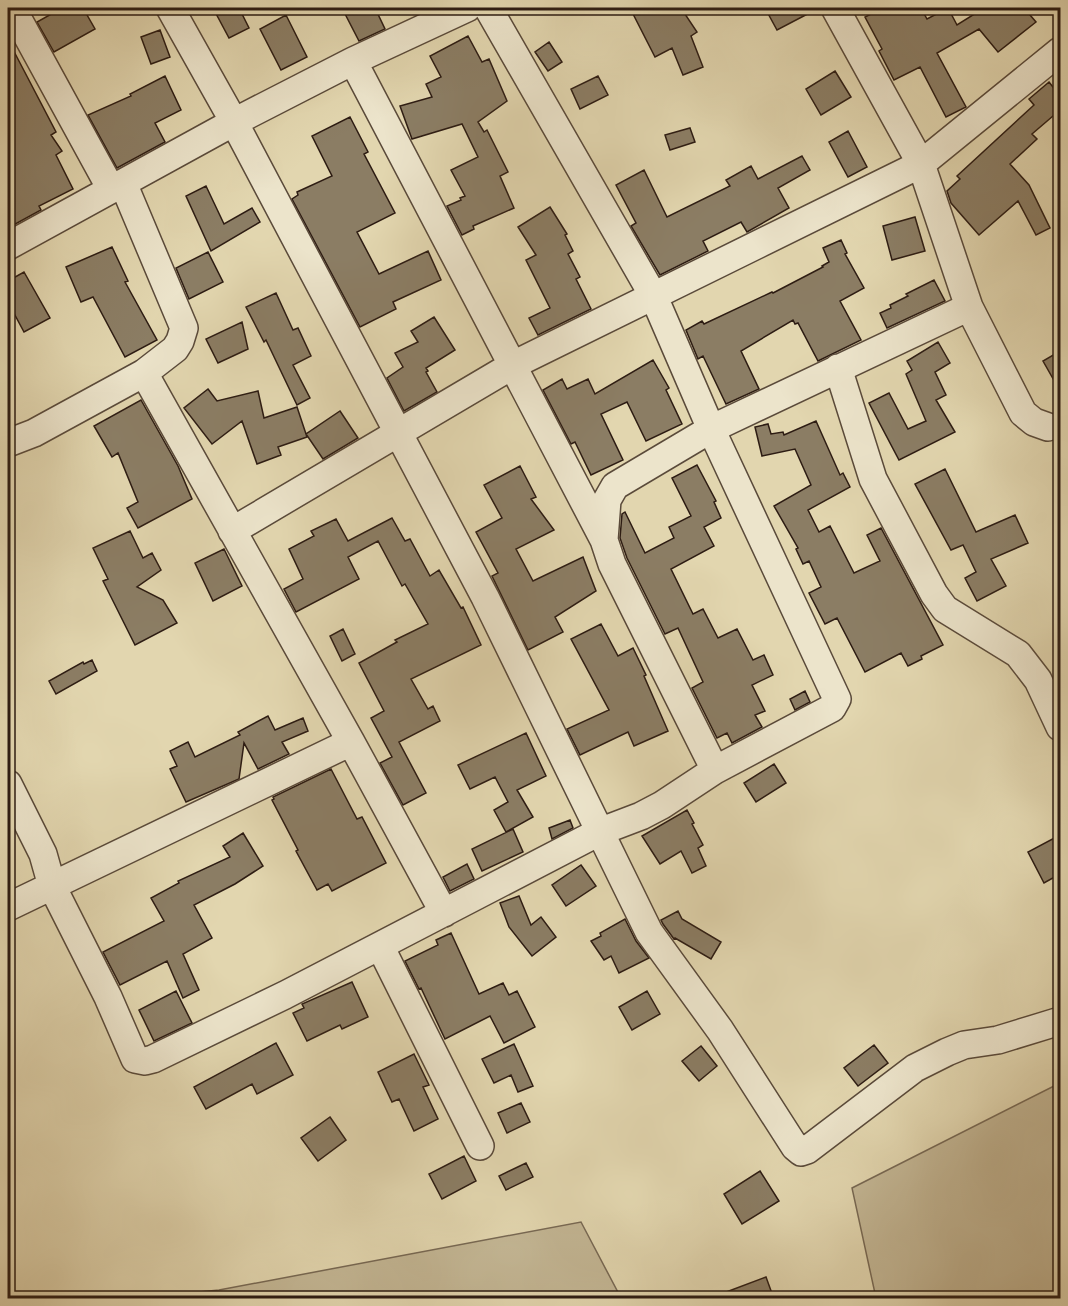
<svg xmlns="http://www.w3.org/2000/svg" width="1068" height="1306" font-family="'Gentium Book Plus',serif">
  <style>
    .green { fill: #c3b694; stroke: #786954; stroke-width: 1.5 }
    .building { fill: #8b7d64; stroke: #2d1c13; stroke-width: 1.5 }
    .lines { fill: none; stroke-linecap: round; stroke-linejoin: round }
    .minor-casing { stroke: #5a4a3a; stroke-width: 30 }
    .minor { stroke: #ece4cb; stroke-width: 27 }
  </style>
  <rect width="100%" height="100%" fill="#e2d6af"/>
  <filter id="stains"><feTurbulence type="fractalNoise" baseFrequency=".00333" numOctaves="4"/><feColorMatrix values="0 0 0 0 .2 0 0 0 0 .09 0 0 0 0 .02 0 0 0 .5 -.17"/></filter>
  <radialGradient id="worn" r=".72"><stop offset=".6" stop-color="#630" stop-opacity="0"/><stop offset="1" stop-color="#630" stop-opacity=".3"/></radialGradient>
  <!-- green -->
  <path class="green" d="M1060 1083V1298H876L852 1188Z
    M581 1222 621 1298H139L219 1290Z"/>
  <!-- building -->
  <path class="building" d="M62 8H83L95 29 54 52 37 22Z
    M213 8H239L249 28 229 38Z
    M342 8H375L385 29 359 41Z
    M630 8H681L697 32 691 36 703 67 683 75 672 48 655 57Z
    M765 8H819L777 30Z
    M883 8H921L927 19 948 8 957 25 984 8H1024L1036 22 998 52 979 29 937 53 966 107 946 117 920 67 894 80 879 51 882 49 865 17Z
    M286 15 307 57 281 70 260 29Z
    M160 30 170 57 151 64 141 37Z
    M468 36 482 62 489 59 507 101 478 122 484 132 487 130 508 172 500 176 514 208 473 226 474 229 462 235 447 206 461 200 460 198 465 196 451 170 478 157 462 124 412 139 400 106 432 97 426 84 441 77 430 56Z
    M8 40 56 132 51 135 62 151 56 155 73 189 39 206 41 210 8 228Z
    M549 42 562 62 548 71 535 52Z
    M835 71 851 97 821 115 806 89Z
    M165 76 181 110 155 123 165 142 117 168 88 115 131 96 130 94Z
    M598 76 608 95 580 109 571 89Z
    M1049 82 1060 96V110L1032 134 1037 139 1010 164 1029 185 1050 228 1036 235 1018 201 979 235 951 203 947 191 960 179 957 176 1034 105 1029 99Z
    M350 117 368 152 364 154 395 213 357 232 379 274 428 251 441 280 393 302 396 309 360 327 292 199 298 195 297 192 332 176 312 136Z
    M690 128 695 142 670 150 665 135Z
    M848 131 867 167 848 177 829 142Z
    M802 156 810 170 778 188 789 208 747 232 741 222 703 241 708 251 660 275 631 226 636 223 616 185 644 170 667 217 730 186 726 180 751 166 758 179Z
    M206 186 224 224 252 208 260 222 211 251 186 196Z
    M550 207 567 234 565 235 573 251 568 254 580 277 576 279 591 309 538 335 529 318 550 308 526 260 536 255 518 227Z
    M915 217 925 251 892 260 883 226Z
    M841 240 847 253 845 254 864 288 840 301 861 340 818 361 798 323 795 324 793 320 741 351 759 389 726 404 703 356 698 359 686 330 702 321 704 324 772 292 773 293 823 267 822 266 829 262 823 248Z
    M112 247 128 281 125 282 157 340 125 357 93 297 81 302 66 267Z
    M208 252 223 282 189 299 176 268Z
    M24 272 50 318 24 332 8 302V281Z
    M934 280 945 301 887 328 880 313 891 308 890 305 908 296 906 294Z
    M276 293 293 330 298 328 311 356 293 365 310 398 297 405 266 340 264 342 246 307Z
    M434 317 455 350 426 368 428 371 426 372 437 392 404 411 387 378 403 367 395 353 418 342 411 331Z
    M242 322 248 349 218 363 206 339Z
    M938 342 950 363 935 372 946 395 936 400 955 432 899 460 869 403 889 393 908 429 926 421 906 374 912 370 907 361Z
    M1060 351V391L1043 361Z
    M653 360 669 388 666 390 682 424 646 441 627 402 601 414 623 460 591 475 575 442 571 444 543 390 562 379 567 389 588 379 595 394Z
    M208 389 217 401 258 391 264 418 297 407 307 437 278 447 281 455 257 464 242 421 212 444 184 408Z
    M141 400 178 466 192 499 138 528 127 508 138 502 118 453 112 457 94 426Z
    M340 411 358 438 323 459 306 434Z
    M816 421 840 475 843 473 850 487 808 510 819 532 830 526 854 573 880 561 867 535 881 528 943 645 921 656 922 659 908 666 901 653 865 672 837 618 825 624 809 593 821 587 809 561 803 564 796 549 798 548 774 506 811 485 795 449 762 456 755 427 768 424 771 434 783 432 784 435Z
    M697 465 716 501 714 502 721 518 704 527 714 546 671 569 693 614 703 609 718 638 737 629 753 660 764 655 773 675 752 685 765 711 755 715 762 727 732 743 727 733 717 738 692 688 703 682 678 628 665 634 627 558 620 538 622 514 625 512 645 553 674 538 669 527 691 516 672 478Z
    M520 466 536 497 531 499 554 530 516 549 533 581 583 557 596 591 555 617 563 632 528 650 492 576 498 573 476 532 502 518 484 485Z
    M945 469 976 532 1015 515 1028 543 991 559 1006 586 977 601 965 578 976 572 963 545 951 550 915 484Z
    M392 518 405 541 410 539 430 576 439 570 461 608 463 607 481 645 411 679 428 709 433 706 440 721 399 742 426 793 403 805 380 763 392 757 371 718 384 711 359 663 397 642 395 640 428 624 405 584 402 586 378 541 348 557 359 579 296 612 284 589 303 579 289 549 314 536 311 531 336 519 348 541Z
    M130 531 143 558 152 553 161 570 137 587 163 600 177 623 135 645 103 581 108 579 93 548Z
    M224 549 242 586 213 601 195 563Z
    M601 624 618 656 633 648 646 675 644 676 668 731 634 746 628 732 580 755 567 729 609 710 571 639Z
    M343 629 355 654 342 661 330 636Z
    M92 660 97 671 56 694 49 681 83 662 84 664Z
    M805 691 810 702 795 710 790 699Z
    M268 716 275 730 303 718 308 731 282 742 289 754 258 769 244 743 239 779 186 802 170 769 177 766 170 751 188 742 195 757 240 735 238 732Z
    M526 733 546 776 517 790 533 817 506 832 494 810 508 802 495 777 470 789 458 765Z
    M774 764 786 783 756 802 744 783Z
    M331 769 357 819 362 817 386 863 332 891 328 884 317 890 296 851 298 850 272 800 274 799 273 797Z
    M687 810 694 823 692 824 703 845 698 848 706 866 692 873 681 851 660 864 642 836Z
    M570 820 573 828 552 839 549 828Z
    M513 829 523 852 482 871 472 849Z
    M243 833 263 866 235 884 194 905 212 938 183 954 199 990 183 998 167 961 120 985 103 952 164 921 151 898 179 883 178 881 230 857 223 846Z
    M1060 835V874L1044 883 1028 852Z
    M467 864 474 879 450 891 443 877Z
    M581 865 596 886 566 906 552 885Z
    M519 896 531 925 541 917 556 937 532 956 509 927 500 903Z
    M678 911 682 919 721 942 711 959 675 938 674 939 663 924 661 920Z
    M625 919 636 941 649 958 619 973 611 956 604 960 591 941 601 936 600 933Z
    M451 933 479 994 503 983 509 995 517 991 535 1027 504 1043 490 1016 445 1039 421 988 419 989 405 961 438 945 436 940Z
    M352 982 368 1017 342 1029 340 1025 307 1041 293 1013 304 1008 302 1004Z
    M176 991 192 1023 154 1041 139 1010Z
    M647 991 660 1014 632 1030 619 1007Z
    M276 1043 293 1075 257 1094 252 1084 206 1109 194 1087Z
    M514 1044 533 1086 518 1092 511 1075 494 1083 482 1059Z
    M874 1045 888 1063 858 1086 844 1068Z
    M701 1046 717 1066 699 1081 682 1061Z
    M414 1054 429 1085 423 1087 438 1119 414 1131 399 1099 392 1102 378 1072Z
    M521 1103 530 1122 507 1133 498 1113Z
    M330 1117 346 1140 318 1161 301 1138Z
    M464 1156 476 1181 442 1199 429 1174Z
    M526 1163 533 1177 506 1190 499 1176Z
    M760 1171 779 1201 742 1224 724 1194Z
    M766 1277 774 1299H714L713 1297Z"/>
  <g class="lines">
    <defs>
      <path id="minor" d="M12 8 111 189
        M170 8 234 122 485 597 649 932 720 1030 795 1147 801 1152 807 1150 915 1068 947 1052 964 1045 998 1040 1060 1021
        M835 8 921 164 969 307 1023 413 1034 422 1048 427
        M353 61 604 540 612 564 715 770
        M8 246 234 122 353 61 467 8
        M838 368 873 479 934 594 945 609 1018 654 1038 680 1060 727
        M144 373 351 742 444 913
        M8 443 34 433 144 373 175 349 180 341 184 328 123 183
        M232 531 513 365 921 164 1060 51
        M604 540 607 500 615 486 711 429 969 307
        M8 784 43 854 52 886 108 997 135 1059 145 1061 153 1059 285 995 599 832 641 816 662 805 715 770 832 708 837 699 711 429 654 297 488 8
        M8 907 351 742
        M380 946 480 1146"/>
    </defs>
    <!-- minor casing -->
    <use href="#minor" class="minor-casing"/>
    <!-- minor -->
    <use href="#minor" class="minor"/>
  </g>
  <!-- margin -->
  <rect width="1068" height="1306" fill="none" stroke="#e2d6af" stroke-width="30"/>
  <rect x="9" y="9" width="1050" height="1288" fill="none" stroke="#2d1c13" stroke-width="3"/>
  <rect x="15" y="15" width="1038" height="1276" fill="none" stroke="#2d1c13" stroke-width="1.5"/>
  <rect width="100%" height="100%" filter="url(#stains)"/>
  <rect width="100%" height="100%" fill="url(#worn)"/>
</svg>
